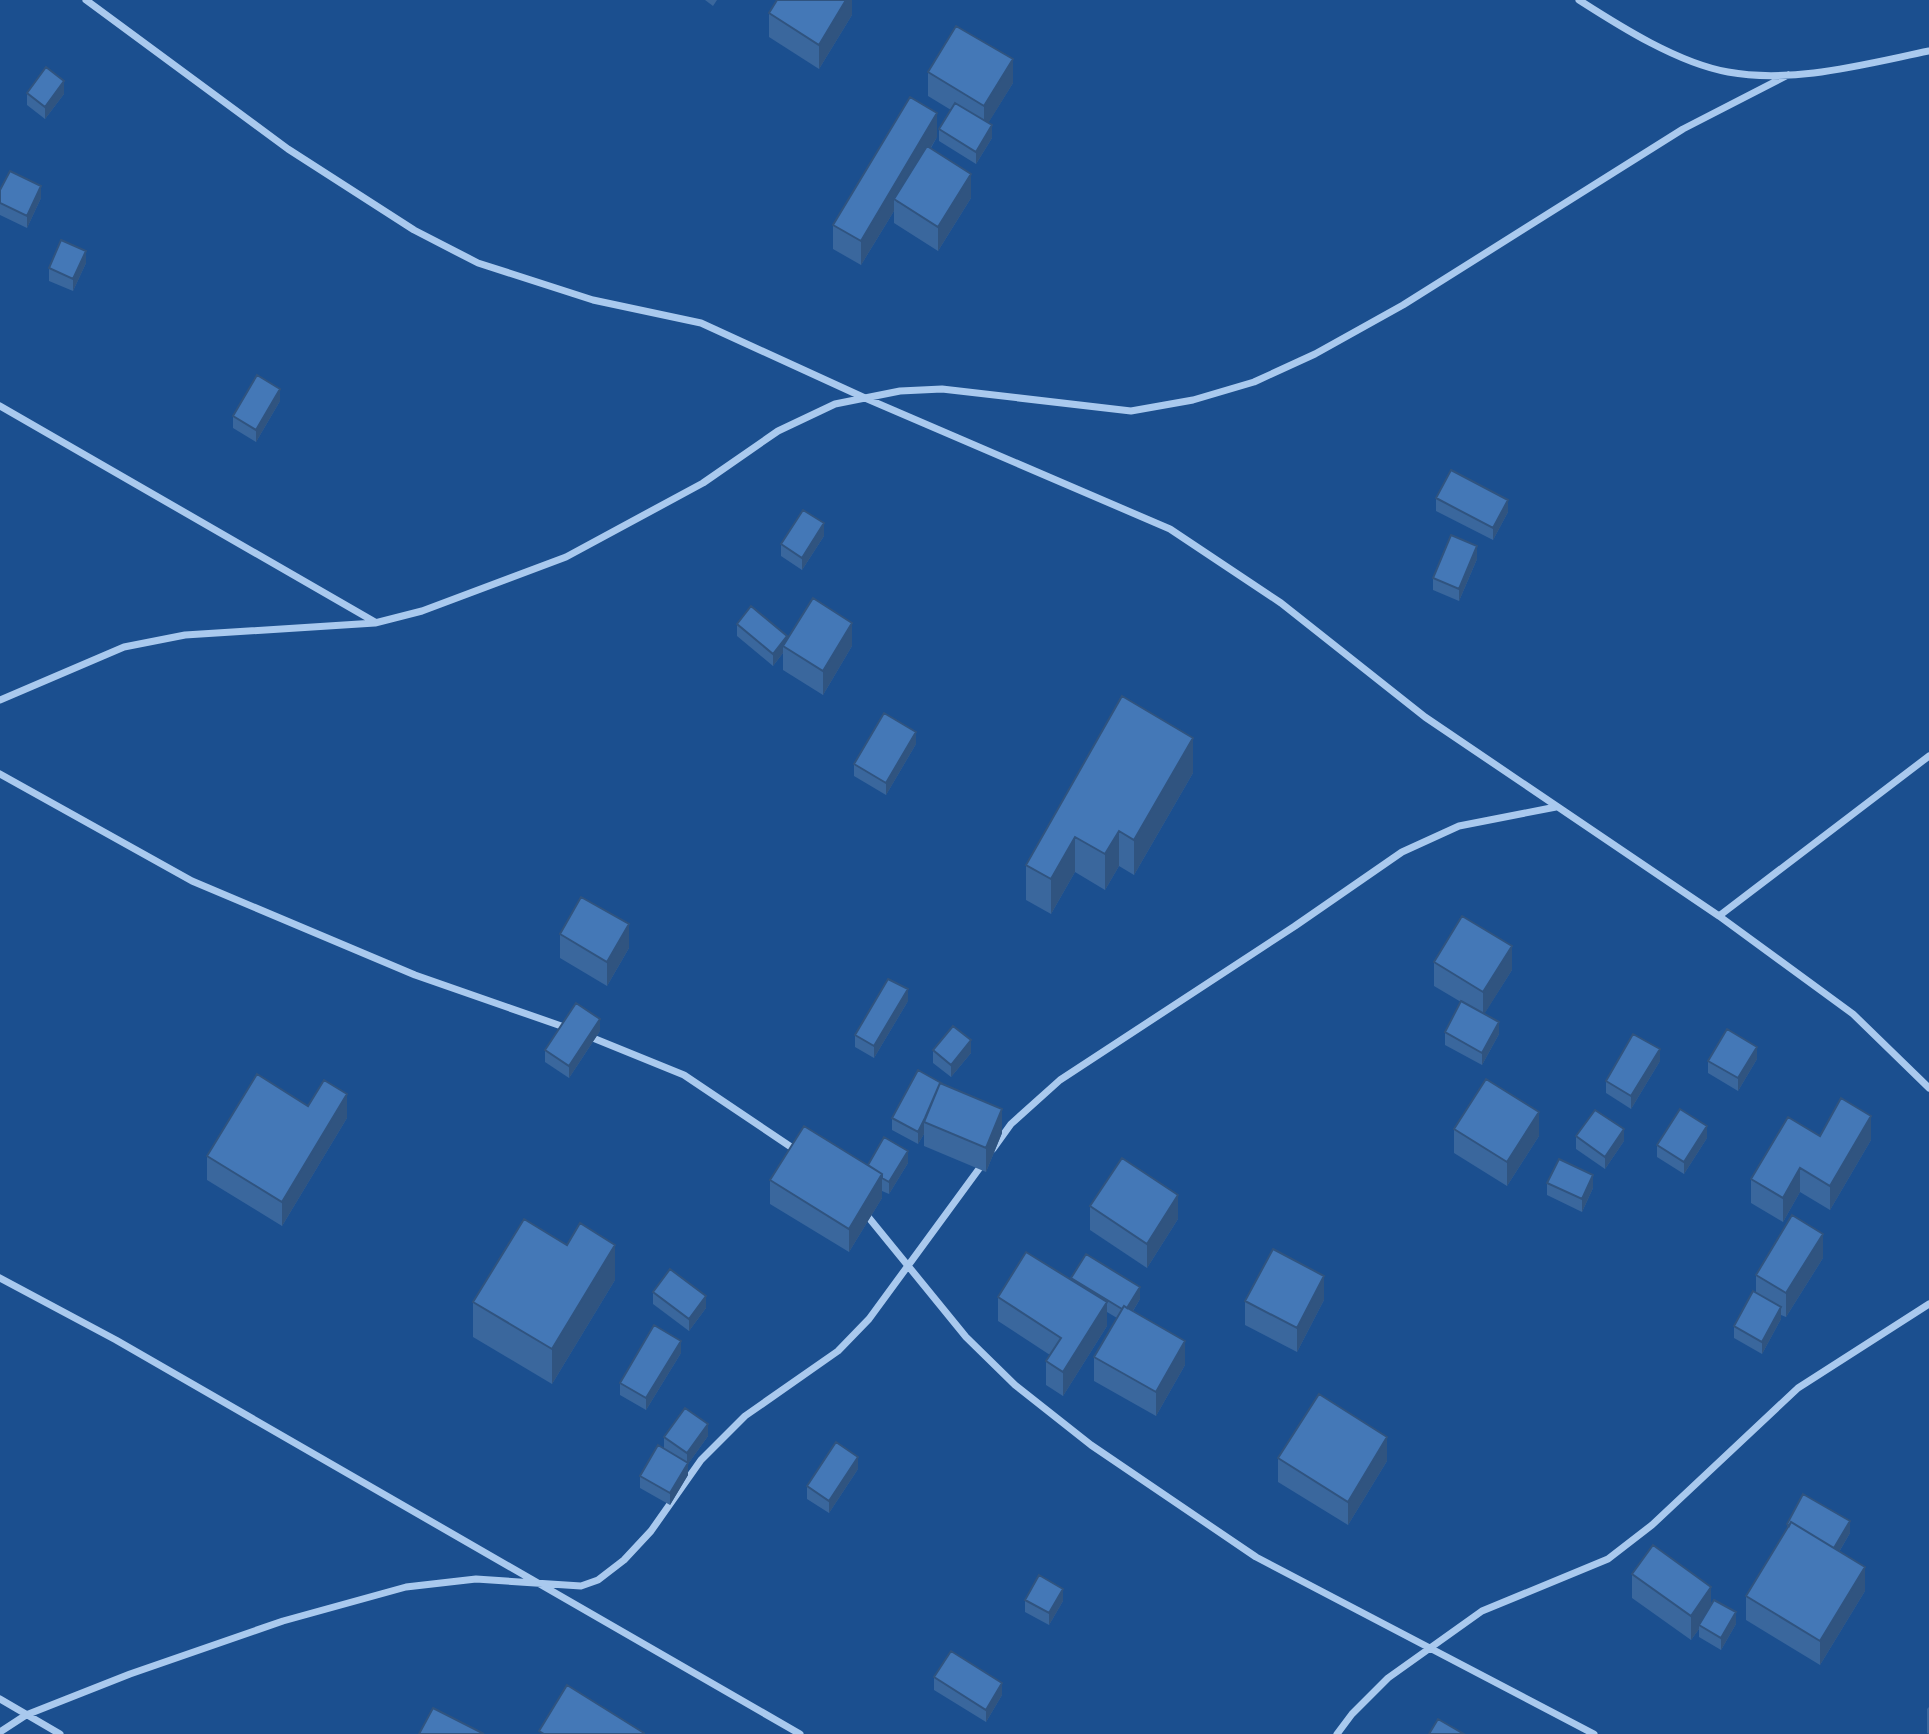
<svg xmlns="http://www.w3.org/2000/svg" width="1929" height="1734" font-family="Helvetica,sans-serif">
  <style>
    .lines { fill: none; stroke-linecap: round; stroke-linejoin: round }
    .minor { stroke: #a9c9ee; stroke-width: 7 }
    .wall { fill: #3a679d }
    .shaded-wall { fill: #305480 }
    .building { fill: #4478b7; stroke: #305480; stroke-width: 2 }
  </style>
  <rect width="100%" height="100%" fill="#1b4f8f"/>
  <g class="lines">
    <!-- minor -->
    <path class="minor" d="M86 0 288 149 414 230 478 263 593 300 701 323 865 398 1170 529 1281 603 1425 717 1719 916 1853 1014 1929 1088
      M1579 0C1621 27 1678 63 1728 72 1793 84 1865 64 1929 51
      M0 406 375 622
      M0 700 124 647 185 635 375 623 422 611 566 557 703 483 778 431 835 404 900 391 942 389 1131 411 1193 400 1254 382 1315 354 1403 305 1683 129 1788 75
      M0 774 192 881 415 975 567 1028
      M1719 916 1929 756
      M588 1036 684 1075 797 1151
      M993 1149 1011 1124 1060 1080 1295 926 1402 852 1459 826 1556 807
      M865 1213 966 1337 1015 1385 1091 1445 1256 1557 1594 1734
      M0 1278 116 1340 800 1734
      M0 1699 60 1734
      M0 1732 26 1715 130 1674 283 1621 406 1587 476 1579 581 1586 598 1580 624 1560 651 1531 701 1460 745 1416 838 1351 869 1319 984 1162
      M1337 1734 1352 1714 1388 1678 1482 1611 1608 1559 1652 1525 1798 1388 1929 1304"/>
  </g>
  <!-- wall -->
  <path class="wall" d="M705 0H717L713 6Z
    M806 0H852V15L819 69 769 37V13Z
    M928 72 1013 83 988 123 992 138 976 164 939 141V129L951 110 928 96Z
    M27 93 64 94 45 119 27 105Z
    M937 137 931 148 971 198 938 251 894 223V211L861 265 833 249V225Z
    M0 190 41 198 27 228 0 215Z
    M86 263 73 291 49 281V268Z
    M280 401 256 442 233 428V416Z
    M1436 498 1508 512 1493 540 1436 511Z
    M824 536 802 570 781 556V544Z
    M1477 559 1459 601 1433 590V578Z
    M737 624 787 640 852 646 823 695 783 670V653L773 666 737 636Z
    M1122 696 1193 773 1134 875 1119 866 1105 890 1075 872 1051 914 1026 900V865Z
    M916 744 886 795 854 776V764Z
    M560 934 629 948 607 986 560 958Z
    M1434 962 1512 970 1484 1014 1499 1034 1482 1065 1445 1045V1032L1461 1002 1434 986Z
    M908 1001 874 1058 855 1047V1035Z
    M600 1031 569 1078 545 1062V1050Z
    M933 1050 971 1053 951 1077 933 1063Z
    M1757 1059 1738 1091 1708 1073V1061Z
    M1660 1061 1631 1109 1606 1093V1081Z
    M943 1085 1002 1133 986 1172 924 1146V1134L918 1144 892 1130V1118Z
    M308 1106 347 1118 282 1226 207 1180V1156Z
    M1454 1129 1539 1136 1507 1186 1454 1153Z
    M1576 1136 1624 1141 1605 1169 1576 1149Z
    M1820 1136 1871 1140 1830 1210 1800 1192 1783 1222 1751 1203V1179Z
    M1707 1138 1684 1174 1657 1157V1145Z
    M908 1163 889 1194 882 1191V1198L849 1252 770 1204V1180L868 1165Z
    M1547 1183 1593 1188 1582 1212 1547 1195Z
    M1090 1206 1178 1219 1147 1268 1090 1230Z
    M1823 1258 1786 1317 1781 1315V1319L1762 1354 1734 1338V1326L1756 1292V1275Z
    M1071 1278 1140 1299 1133 1311 1185 1365 1156 1416 1094 1381V1357L1117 1318 1107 1312V1326L1063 1396 1046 1385V1361L1050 1355 998 1321V1297L1071 1280Z
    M615 1280 552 1384 473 1337V1302Z
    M653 1292 706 1308 689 1331 653 1304Z
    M1324 1300 1297 1352 1245 1325V1301Z
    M681 1353 646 1410 620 1395V1383Z
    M708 1436 688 1464V1475L670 1505 640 1488V1476L664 1449V1437Z
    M1278 1458 1387 1461 1348 1525 1278 1482Z
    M858 1469 829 1513 807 1499V1486Z
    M1787 1524 1850 1533 1839 1552 1865 1591 1820 1665 1746 1620V1596L1787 1529Z
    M1632 1574 1711 1603 1736 1624 1721 1650 1699 1637V1629L1691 1640 1632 1598Z
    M1025 1600 1063 1601 1049 1625 1025 1612Z
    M934 1677 1002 1695 986 1722 934 1690Z
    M1929 1707V1734L1927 1733V1709Z"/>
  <!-- shaded-wall -->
  <path class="shaded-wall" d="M846 0H852V15L819 69V45Z
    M1013 59V83L984 130V106Z
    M64 81V94L45 119V107Z
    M937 113V137L898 203 894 199V211L861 265V241Z
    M992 125V138L976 164V152Z
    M971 174V198L938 251V227Z
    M41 186V198L27 228V216Z
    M86 251V263L73 291V279Z
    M280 389V401L256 442V430Z
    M1508 500V512L1493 540V528Z
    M824 523V536L802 570V558Z
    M1477 546V559L1459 601V589Z
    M852 623V646L823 695V671Z
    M787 636V648L783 646V653L773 666V654Z
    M916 732V744L886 795V783Z
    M1193 738V773L1134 875V840Z
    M1119 831V866L1105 890V854Z
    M1075 837V872L1051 914V879Z
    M629 924V948L607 986V962Z
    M1512 946V970L1483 1016V992Z
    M908 989V1001L874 1058V1046Z
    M600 1019V1031L569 1078V1066Z
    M1499 1022V1034L1482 1065V1053Z
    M971 1040V1053L951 1077V1065Z
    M1757 1047V1059L1738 1091V1078Z
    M1660 1049V1061L1631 1109V1096Z
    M943 1084 924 1122V1134L918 1144V1132Z
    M347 1094V1118L282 1226V1202Z
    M1002 1109V1133L986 1172V1148Z
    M1539 1112V1136L1507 1186V1162Z
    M1871 1116V1140L1830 1210V1186Z
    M1707 1126V1138L1684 1174V1162Z
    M1624 1129V1141L1605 1169V1157Z
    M908 1151V1163L889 1194V1182Z
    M1800 1168V1192L1783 1222V1198Z
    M882 1174V1198L849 1252V1229Z
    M1593 1175V1188L1582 1212V1199Z
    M1178 1195V1219L1147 1268V1244Z
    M1823 1234V1258L1786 1317V1293Z
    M615 1245V1280L552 1384V1349Z
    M1324 1276V1300L1297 1352V1328Z
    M1140 1287V1299L1125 1324V1312Z
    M706 1296V1308L689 1331V1319Z
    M1107 1302V1326L1063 1396V1372Z
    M1781 1307V1319L1762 1354V1342Z
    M681 1341V1353L646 1410V1398Z
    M1185 1341V1365L1156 1416V1392Z
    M708 1424V1436L688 1464V1475L670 1505V1493L687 1464V1453Z
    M1387 1437V1461L1348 1525V1502Z
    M858 1457V1469L829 1513V1501Z
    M1850 1521V1533L1833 1562V1550Z
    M1865 1567V1591L1820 1665V1641Z
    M1711 1587V1611L1699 1625V1629L1691 1640V1616Z
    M1063 1589V1601L1049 1625V1613Z
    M1736 1612V1624L1721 1650V1638Z
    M1002 1683V1695L986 1722V1710Z"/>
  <!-- building -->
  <path class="building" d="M777 0H846L819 45 769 13Z
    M956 26 1013 59 984 106 928 72Z
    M46 67 64 81 45 107 27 93Z
    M910 97 937 113 861 241 833 225Z
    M955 103 992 125 976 152 939 129Z
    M927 146 971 174 938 227 894 199Z
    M10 171 41 186 27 216 0 203V190Z
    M61 240 86 251 73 279 49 268Z
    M257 375 280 389 256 430 233 416Z
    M1451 470 1508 500 1493 528 1436 498Z
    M803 510 824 523 802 558 781 544Z
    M1451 535 1477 546 1459 589 1433 578Z
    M813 598 852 623 823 671 783 646Z
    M751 606 787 636 773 654 737 624Z
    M1122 696 1193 738 1134 840 1119 831 1105 854 1075 837 1051 879 1026 865Z
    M884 713 916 732 886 783 854 764Z
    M581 897 629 924 607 962 560 934Z
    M1462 916 1512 946 1483 992 1434 962Z
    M888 979 908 989 874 1046 855 1035Z
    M1461 1001 1499 1022 1482 1053 1445 1032Z
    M576 1003 600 1019 569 1066 545 1050Z
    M953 1026 971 1040 951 1065 933 1050Z
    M1727 1029 1757 1047 1738 1078 1708 1061Z
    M1633 1034 1660 1049 1631 1096 1606 1081Z
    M918 1070 943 1084 940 1083 925 1118 918 1132 892 1118Z
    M257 1074 308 1106 324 1080 347 1094 282 1202 207 1156Z
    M1486 1079 1539 1112 1507 1162 1454 1129Z
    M940 1083 1002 1109 986 1148 924 1122Z
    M1841 1098 1871 1116 1830 1186 1800 1168 1783 1198 1751 1179 1788 1117 1820 1136Z
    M1680 1109 1707 1126 1684 1162 1657 1145Z
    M1595 1110 1624 1129 1605 1157 1576 1136Z
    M804 1126 882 1174 849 1229 770 1180Z
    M884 1137 908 1151 889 1182 882 1178V1174L868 1165Z
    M1122 1158 1178 1195 1147 1244 1090 1206Z
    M1559 1159 1593 1175 1582 1199 1547 1183Z
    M1792 1215 1823 1234 1786 1293 1756 1275Z
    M524 1219 567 1245 580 1223 615 1245 552 1349 473 1302Z
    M1273 1249 1324 1276 1297 1328 1245 1301Z
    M1026 1252 1107 1302 1063 1372 1046 1361 1061 1338 998 1297Z
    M1086 1254 1140 1287 1127 1308 1124 1306 1122 1309 1071 1278Z
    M670 1269 706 1296 689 1319 653 1292Z
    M1753 1291 1781 1307 1762 1342 1734 1326Z
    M1124 1306 1185 1341 1156 1392 1094 1357Z
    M654 1325 681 1341 646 1398 620 1383Z
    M1319 1394 1387 1437 1348 1502 1278 1458Z
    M685 1408 708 1424 687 1453 664 1437Z
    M836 1442 858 1457 829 1501 807 1486Z
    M658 1445 688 1463 670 1493 640 1476Z
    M1803 1494 1850 1521 1834 1548 1791 1522 1789 1526 1787 1524Z
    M1791 1522 1865 1567 1820 1641 1746 1596Z
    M1653 1545 1711 1587 1691 1616 1632 1574Z
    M1039 1575 1063 1589 1049 1613 1025 1600Z
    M1714 1600 1736 1612 1721 1638 1699 1625Z
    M951 1651 1002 1683 986 1710 934 1677Z
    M567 1685 644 1733V1734H544L539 1731Z
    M433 1708 484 1734H419Z
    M1438 1719 1464 1734H1429Z"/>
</svg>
